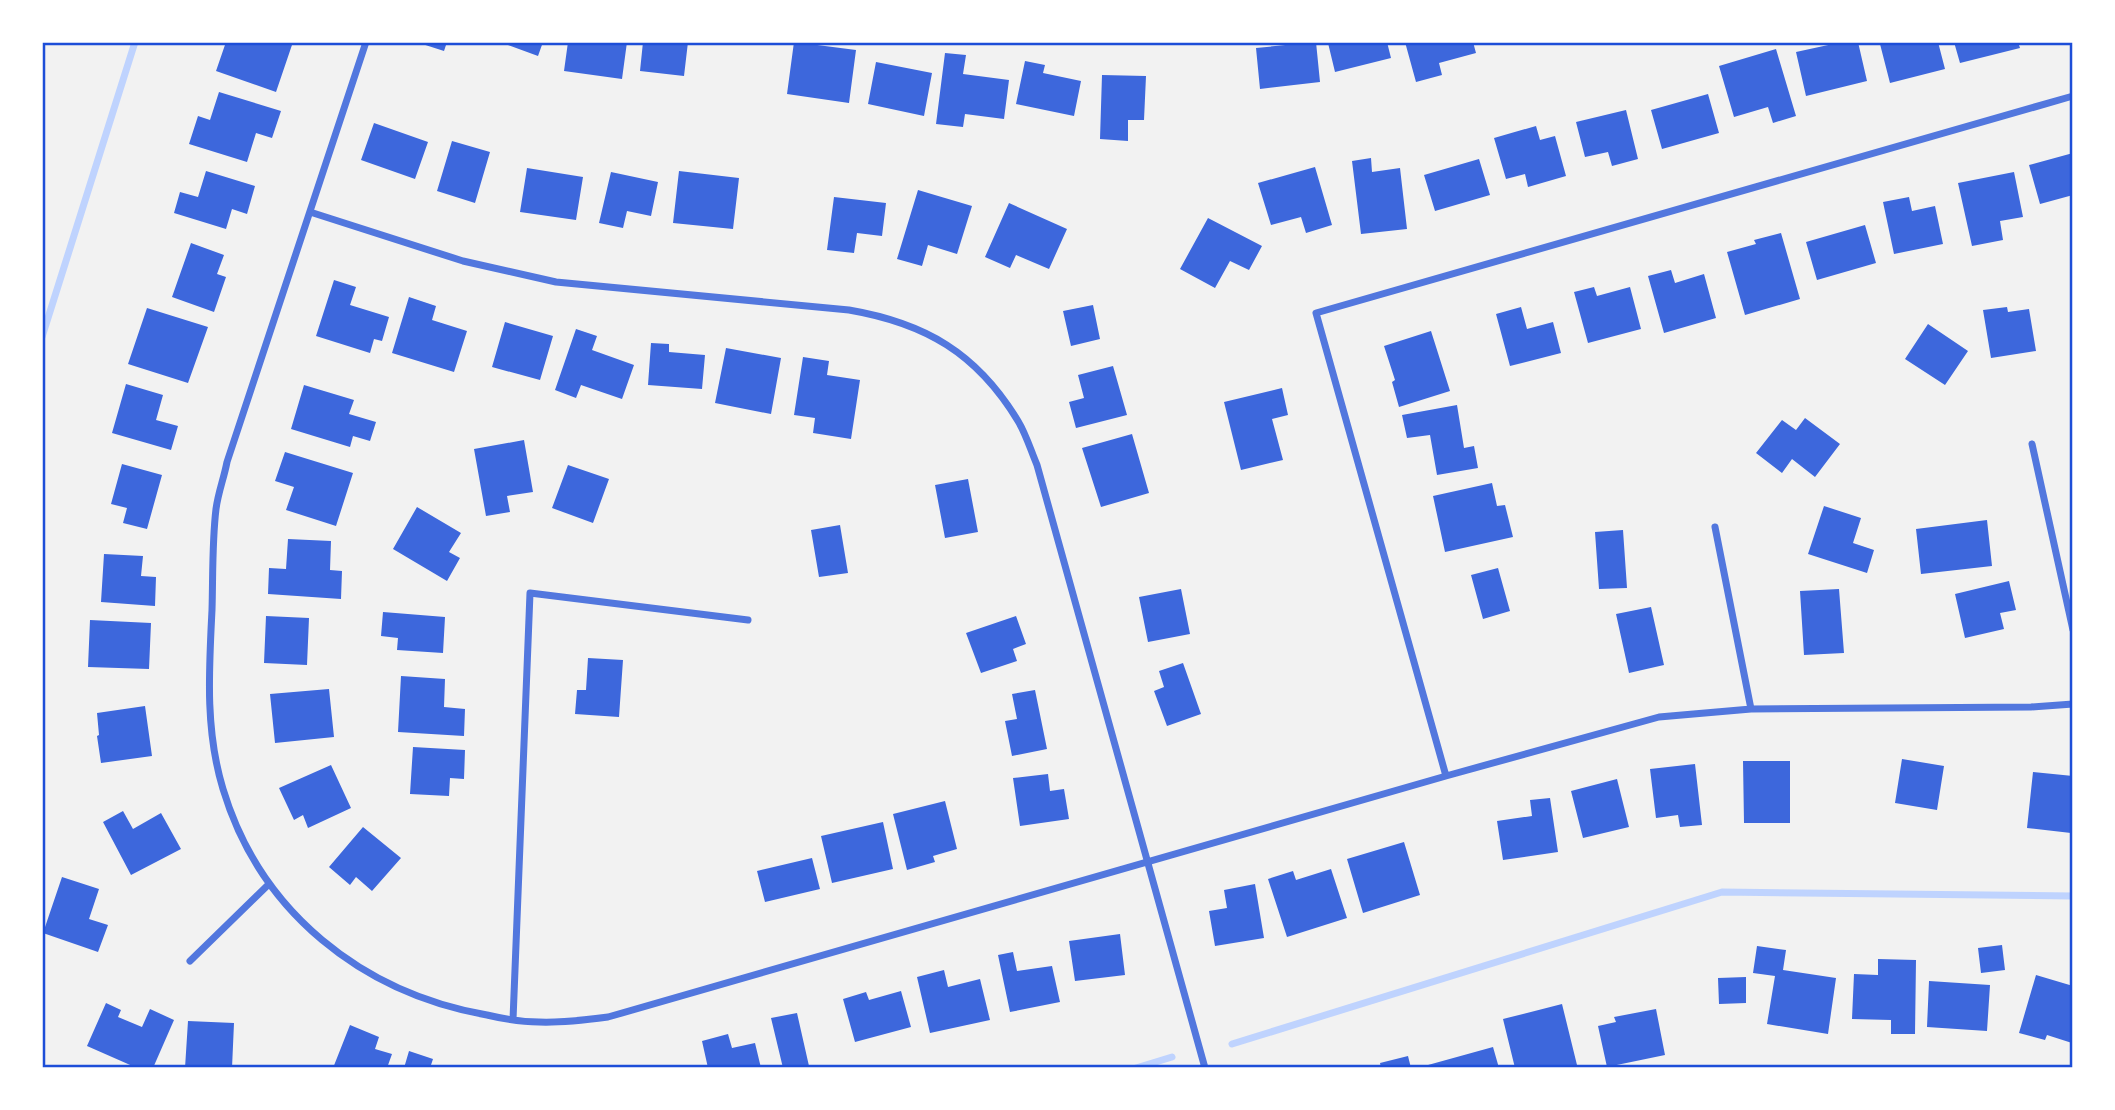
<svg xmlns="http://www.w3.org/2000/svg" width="2115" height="1110" font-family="'Crimson Pro',serif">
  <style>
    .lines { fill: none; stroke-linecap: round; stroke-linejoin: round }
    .stream { stroke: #bfd3fe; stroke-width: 7 }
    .building { fill: #3d67dc }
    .minor { stroke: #5277de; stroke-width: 7 }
    .neatline { fill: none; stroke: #1d4ed8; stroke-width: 2.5 }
  </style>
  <rect width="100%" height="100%" fill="#f2f2f2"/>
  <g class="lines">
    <path class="stream" d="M42,337L135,42
      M1232,1044L1722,892L2073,896
      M1136,1068L1172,1057"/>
  </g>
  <path class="building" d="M226,42L239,44L240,42H293L276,92L216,71Z
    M416,42H447L444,51Z
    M500,42H543L538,56Z
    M568,42H627L622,79L564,71Z
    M643,42H688L684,76L640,71Z
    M794,42L856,50L849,103L787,94Z
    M1316,42L1320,82L1260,89L1256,48Z
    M1387,42L1391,58L1335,72L1328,43Z
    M1405,42H1473L1476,53L1439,63L1442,75L1416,82Z
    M1842,42H1858L1867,81L1806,96L1796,52Z
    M1889,42H1938L1945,69L1890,83L1880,44Z
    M1954,42H2018L2020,48L1960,63Z
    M1776,49L1796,116L1773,123L1768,107L1734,117L1719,66Z
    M945,53L966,55L963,74L1009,80L1004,119L965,114L963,127L936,124Z
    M1025,61L1045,65L1043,73L1081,81L1074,116L1016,104Z
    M876,62L932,73L924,116L868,104Z
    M1102,75L1146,76L1144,120H1128V141L1100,139Z
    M219,92L281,111L272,138L256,133L247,162L189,144L198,116L210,120Z
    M1708,94L1719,133L1662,149L1651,110Z
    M1626,110L1638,159L1612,166L1608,152L1585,157L1576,122Z
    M374,123L428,142L415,179L361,160Z
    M1536,126L1540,140L1555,136L1566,176L1528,187L1525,174L1506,179L1494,138Z
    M452,141L490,152L475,203L437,191Z
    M2073,153V195L2040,204L2029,165Z
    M1371,158L1372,172L1400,168L1407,229L1361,234L1352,161Z
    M1479,159L1490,195L1435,211L1424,175Z
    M1315,167L1332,225L1306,233L1301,217L1271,225L1258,183Z
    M527,168L583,177L576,220L520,212Z
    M206,171L255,186L247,214L232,209L226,229L174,213L180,192L198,197Z
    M679,171L739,178L733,229L673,223Z
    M611,172L658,182L651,216L627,211L623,228L599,223Z
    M2014,172L2023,217L2000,221L2003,240L1972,246L1958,183Z
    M918,190L972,206L957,254L928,245L922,266L897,259Z
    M834,197L886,203L882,236L857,233L854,253L827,250Z
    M1909,197L1912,211L1935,206L1943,244L1894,254L1883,202Z
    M1009,203L1067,229L1049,269L1016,255L1010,268L985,257Z
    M1208,218L1262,246L1249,270L1230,261L1215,288L1180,269Z
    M1865,225L1876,263L1817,280L1806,242Z
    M1781,233L1800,299L1745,315L1727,252L1756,244L1754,240Z
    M191,243L224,255L217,274L226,277L214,312L172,297Z
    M1671,270L1675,283L1704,274L1716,318L1664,333L1648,276Z
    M334,280L356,287L350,305L389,317L382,341L374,339L370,353L316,336Z
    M1594,287L1597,296L1630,287L1641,329L1588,343L1574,292Z
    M409,297L436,306L432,320L467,331L454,372L392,353Z
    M1093,305L1100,339L1071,346L1063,311Z
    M1521,307L1527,329L1553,322L1561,353L1510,366L1496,314Z
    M2007,307L2008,312L2029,309L2036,351L1991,358L1983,310Z
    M147,308L208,327L188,383L128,364Z
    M505,322L553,336L540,380L492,367Z
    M1928,324L1968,351L1945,385L1905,359Z
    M576,329L597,336L592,350L634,365L622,399L581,385L576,398L555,390Z
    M1431,331L1450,391L1399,407L1392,382L1395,380L1384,346Z
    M651,343L669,344V352L705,355L702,389L648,385Z
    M726,348L781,358L771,414L715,403Z
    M803,357L829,361L827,375L860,380L851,439L813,433L815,418L794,415Z
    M1113,366L1127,415L1076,428L1069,402L1084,398L1078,375Z
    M126,384L163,395L156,420L178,426L171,450L112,433Z
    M304,385L354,400L349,414L376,422L370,441L353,436L350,447L291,429Z
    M1282,388L1288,415L1272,419L1283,460L1241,470L1224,402Z
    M1457,405L1464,448L1474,446L1478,468L1437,475L1430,435L1407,438L1402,415Z
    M1805,418L1840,444L1815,477L1792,459L1782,473L1756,453L1782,420L1796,430Z
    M1132,434L1149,493L1101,507L1082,448Z
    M524,440L533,492L507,496L510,512L486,516L474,449Z
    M285,452L353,473L336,526L286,510L294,487L275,481Z
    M122,464L162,475L147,529L123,523L127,508L111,504Z
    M568,465L609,479L593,523L552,508Z
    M968,479L978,532L945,538L935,485Z
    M1492,483L1497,506L1505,505L1513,537L1445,552L1433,496Z
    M1824,506L1861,518L1853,543L1874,550L1867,573L1808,554Z
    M417,507L461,533L449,552L460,558L447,581L393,549Z
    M1987,520L1992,566L1921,574L1916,529Z
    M840,525L848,573L819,577L811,530Z
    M1623,530L1627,588L1599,589L1595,532Z
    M288,539L331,541L330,570L342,571L341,599L268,594L269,568L286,569Z
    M104,554L143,556L141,576L156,577L155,606L101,602Z
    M1498,568L1510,611L1483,619L1471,575Z
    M2009,581L2016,610L2000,613L2004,629L1965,638L1955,594Z
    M1181,589L1190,634L1148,642L1139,597Z
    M1839,589L1844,653L1804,655L1800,591Z
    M1651,607L1664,665L1629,673L1616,614Z
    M383,612L445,617L443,653L397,650L398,638L381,636Z
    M266,616L309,618L307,665L264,663Z
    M1016,616L1026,644L1013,649L1017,661L981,673L966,633Z
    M90,620L151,623L149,669L88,667Z
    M588,658L623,660L619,717L575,714L577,690H586Z
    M1183,663L1201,714L1167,726L1154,691L1164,687L1159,671Z
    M401,676L445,679L444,707L465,709L464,736L398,732Z
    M329,689L334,737L275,743L270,694Z
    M1035,690L1047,749L1012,756L1005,721L1017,719L1012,694Z
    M145,706L152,756L101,763L97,736L99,735L97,713Z
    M413,747L465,750L464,779L450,778L449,796L410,794Z
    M1902,759L1944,766L1937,810L1895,803Z
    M1743,761H1790V823H1744Z
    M1695,764L1702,825L1680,827L1678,815L1656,818L1650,769Z
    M331,765L351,808L308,828L303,815L294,820L279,788Z
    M2033,772L2073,776L2071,833L2027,828Z
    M1048,774L1050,791L1064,789L1069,819L1020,826L1013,778Z
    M1617,779L1629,827L1583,838L1571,791Z
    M1550,798L1558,852L1503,860L1497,821L1532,816L1530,800Z
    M945,801L957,849L933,856L935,862L907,870L893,814Z
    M123,811L133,829L161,813L181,849L131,875L103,822Z
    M883,822L893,869L832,883L821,836Z
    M363,827L401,858L372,891L356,877L350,885L329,867Z
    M1404,842L1420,895L1363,913L1347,859Z
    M812,858L820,889L765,902L757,871Z
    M1331,869L1347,918L1287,937L1268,879L1293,871L1296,880Z
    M62,877L99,889L89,919L108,925L98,952L43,933Z
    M1255,884L1264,938L1215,946L1209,911L1227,908L1224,890Z
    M1120,934L1125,975L1075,981L1069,941Z
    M2002,945L2005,970L1981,973L1978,948Z
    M1757,946L1786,950L1783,970L1836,978L1828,1034L1767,1024L1775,976L1753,973Z
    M1013,952L1017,971L1052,966L1060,1002L1010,1012L998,955Z
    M1878,959L1916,960L1915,1034H1891V1020L1852,1019L1854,974L1878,975Z
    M944,970L948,987L980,979L990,1020L930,1033L917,977Z
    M2036,975L2073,986L2072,1043L2047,1035L2045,1040L2019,1033Z
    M1746,977V1003L1719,1004L1718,978Z
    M1929,981L1990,985L1987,1031L1927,1027Z
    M901,991L911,1027L855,1042L843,999L866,992L869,1000Z
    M106,1003L121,1010L118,1017L142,1027L150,1009L174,1020L153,1068H137L87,1046Z
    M1562,1004L1577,1065L1565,1068H1515L1503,1019Z
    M1656,1009L1665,1055L1607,1067L1598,1026L1616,1022L1614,1017Z
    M797,1013L809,1066L783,1068L771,1018Z
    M188,1021L234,1023L232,1068H185Z
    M350,1025L379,1037L375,1049L392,1054L387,1068H333Z
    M728,1034L732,1048L755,1043L761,1068H708L702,1041Z
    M1493,1047L1499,1068H1429L1428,1065Z
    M409,1051L433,1059L430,1068H404Z
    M1408,1056L1411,1068H1381L1380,1063Z"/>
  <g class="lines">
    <path class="minor" d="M366,42L227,462C224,478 218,493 216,509C212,542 213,577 212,610C209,670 205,730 223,789C260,912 362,993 487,1015C504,1019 521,1022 539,1022C562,1023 585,1020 608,1017L1446,776L1659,717L1751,709L2031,707L2073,704
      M310,212L463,261L556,282L849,310C925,323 977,353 1018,421C1026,434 1031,451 1037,465L1205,1068
      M2032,444L2073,630
      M1715,527L1751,709
      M1446,776L1316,313L2073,96
      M190,961L269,884
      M513,1020L530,593L748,620"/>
  </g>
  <rect width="2115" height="1110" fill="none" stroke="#ffffff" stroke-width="88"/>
  <rect x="44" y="44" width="2027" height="1022" class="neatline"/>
</svg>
